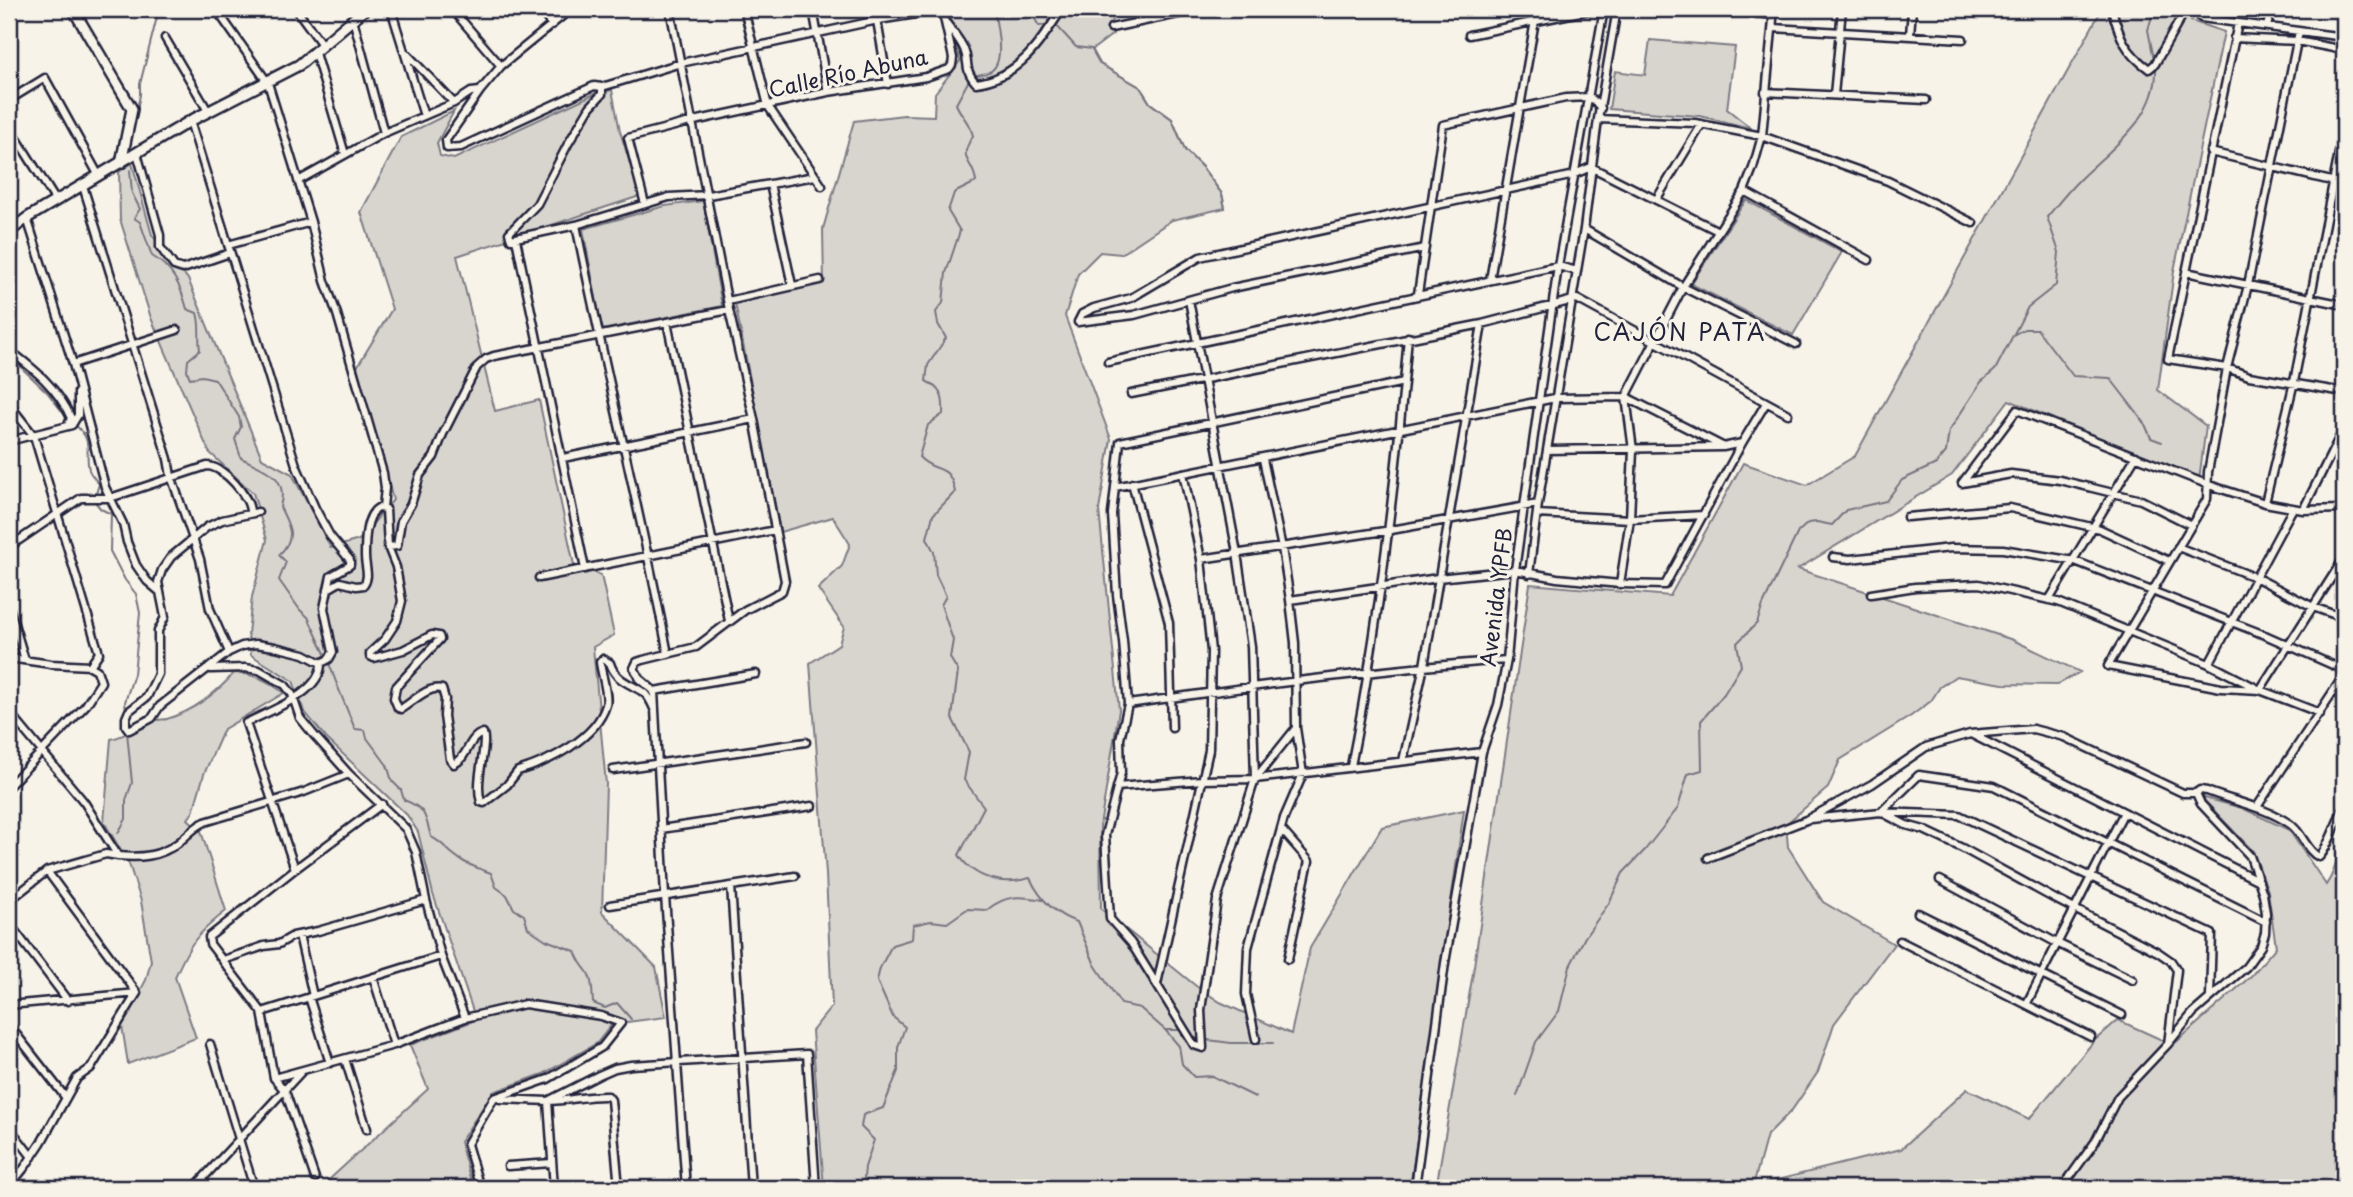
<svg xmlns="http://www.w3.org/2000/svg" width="2353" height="1197" font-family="'Playpen Sans',sans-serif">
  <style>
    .green { fill: #d8d5cf; stroke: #7d7c85; stroke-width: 2 }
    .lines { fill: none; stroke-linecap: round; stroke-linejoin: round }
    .stream { stroke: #76747f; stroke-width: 2 }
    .street-casing { stroke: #22223b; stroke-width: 11 }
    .secondary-casing { stroke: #22223b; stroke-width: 14 }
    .street { stroke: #f7f3e8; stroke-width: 6 }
    .secondary { stroke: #f7f3e8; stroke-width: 9 }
    .labels { text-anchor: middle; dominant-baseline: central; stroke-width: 6; stroke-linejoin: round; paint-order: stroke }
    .street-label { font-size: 21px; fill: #22223b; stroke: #f7f3e8 }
    .neighbourhood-label { font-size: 23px; letter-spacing: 2px; fill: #22223b; stroke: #f7f3e8 }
  </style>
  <rect width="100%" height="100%" fill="#f7f3e8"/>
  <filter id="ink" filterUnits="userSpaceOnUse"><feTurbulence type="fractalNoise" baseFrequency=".0143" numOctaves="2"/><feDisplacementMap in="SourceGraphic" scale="14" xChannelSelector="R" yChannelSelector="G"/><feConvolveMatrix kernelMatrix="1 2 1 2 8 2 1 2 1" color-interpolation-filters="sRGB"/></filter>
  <g filter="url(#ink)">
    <path class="green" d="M949,9H1121L1106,28L1113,34L1092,50L1100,64L1140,87L1150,103L1172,119L1185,150L1202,167L1222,194L1225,208L1172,220L1121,254L1100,252L1078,274L1065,316L1111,439L1099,510L1119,710L1100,826L1101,909L1196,986L1220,1002L1291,1034L1310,948L1382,827L1464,810L1410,1188H824L812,1031L832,1006L826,874L810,663L839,644L844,627L818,589L842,566L850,544L833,517L780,532L735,303L824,283L823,229L854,121L904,115L934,116L935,93L960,61Z
      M2102,9H2194L2191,21L2224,32L2174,271L2158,390L2206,426L2199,480L2009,400L1952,475L1798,569L2013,640L2080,672L2057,685L2003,684L1956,676L1940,687L1931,701L1911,716L1840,760L1828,788L1786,824L1788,847L1823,902L1894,944L1834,1024L1818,1072L1792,1110L1767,1135L1753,1186L1901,1149L1967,1089L2029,1119L2094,1041L2118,1020L2173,1045L2251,976L2276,947L2268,891L2253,851L2201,797L2242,808L2289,830L2326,885C2339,866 2336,852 2344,832V1188H1436L1473,973L1530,584L1670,596L1743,463L1807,485L1855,456Z
      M1650,40L1735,47L1727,109L1751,128L1700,116L1609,109L1615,71L1645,75Z
      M612,90L620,131L640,196L457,256L495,411L539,400L574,565L601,575L614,635L593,647L606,784L602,912L656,967L666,1017L612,1024L597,1043L543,1074L493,1092L460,1142L472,1185L463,1188H320L428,1089L410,1045L476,1020L433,894L418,832L407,815L326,738L304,711L293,681L251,655L248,634L252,597L267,540L253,493L209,452L151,318L120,219L119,172L132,163L152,235L188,279L262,458L292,474L331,548L359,540L393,500L357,367L392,309L361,212L401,137L454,111L437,143L440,156L454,159L596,93Z
      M1746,200L1842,252L1793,335L1691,284Z
      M703,201L722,306L602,330L583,229L665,206Z
      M234,673C255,674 267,680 284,693L224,729L204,774L193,812L188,819L201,831L226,911C196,935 190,943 175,977L196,1038L128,1064L122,1026L146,980L151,961L141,901L129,864L104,822L111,739C129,735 142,723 157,720C160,719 164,720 167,719C193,711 217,693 234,673Z"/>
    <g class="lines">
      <path class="stream" d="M1012,9L1032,14L1039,26L1047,25
        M2154,9L2148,30L2154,59
        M1056,25L1076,47L1092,49L1100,64L1140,87L1150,103L1172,119L1185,150L1202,167L1222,194L1225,208
        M973,77C979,73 984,75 989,72C1007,64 996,25 994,9
        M969,80L956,104C961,116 971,124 973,136C956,161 974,160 976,182L954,193L948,211L960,231L946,273L943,303L936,312L938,324L946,338L928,365L926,381C942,389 944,398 943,414L928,425L919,457C936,475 949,461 955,492L933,515L927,538L934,552L936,575L946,596L941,605L953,640L950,658L958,671L952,718L969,752L964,780L984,807L959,855C974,879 1004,886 1030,878C1040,899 1055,915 1077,922L1095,965L1121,1004L1140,1008L1165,1030H1183
        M129,147L140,95V84L159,9
        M130,170L132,193L140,209L134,218L140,222L152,256C173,268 181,287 187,309L197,313C201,326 198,337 200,350L188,360L187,371L190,378L202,376L215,379L239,417L241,427L235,439L241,458C265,470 289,475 280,507C290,528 297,536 279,555L286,562L279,580L300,610L308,617L327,658
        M2015,334L2024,329H2037L2073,376L2110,378L2144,422L2151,438L2162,442
        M9,356L47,392L67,418
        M74,424C95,441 84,450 89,470C91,475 96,480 99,484L95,497
        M95,502L101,509L111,514L110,551L125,580L136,594L140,613L134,674L125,702L126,712
        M329,663C337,686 346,707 355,729L365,730L367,738L387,765L392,781L401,790L404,800C427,809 425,816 431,837C442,842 445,848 454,855C464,864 478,868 491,873L496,887L507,895L514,909L524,915L528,928L546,940L575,951C578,959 580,963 586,970C593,979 592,993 593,1003L605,1008L617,1003L631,1019
        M118,833L126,819V800L132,783L127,732
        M1166,1031L1179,1046L1182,1064L1194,1077L1212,1076L1255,1097
        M1193,1038L1231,1043H1273
        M1517,1096L1536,1042L1559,1011L1570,966L1585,937L1609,903L1623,873L1645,850L1678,808L1688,774L1702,770L1701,721L1724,694L1741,666L1737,643L1757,623L1763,605L1798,532L1808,523L1817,522L1832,525L1846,510L1886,501L1902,480L1936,464L1946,452L1949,431L1981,382L1995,370L2028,307L2056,285L2059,252L2047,217C2057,205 2067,192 2079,180C2111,148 2158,118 2156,68
        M863,1188L865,1167L874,1140L861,1127L863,1115L883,1108L898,1071V1047L905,1027L893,1017L877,981L880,968L892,945L912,939L913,925L931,921L947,923L967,909L987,910C1006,894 1021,896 1043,900"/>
      <g class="street-casing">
        <path id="street" d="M216,9L268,83L311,222L325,281L337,314L383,473L385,488L383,507
          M296,9L323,46
          M391,9L424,116
          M452,9L501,66
          M539,9L552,25
          M571,9L501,66L480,91L446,140L447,148L461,147L594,86L602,87V94L590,107L568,144L537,204L509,233L511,239L576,225L669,197L708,195L815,176
          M670,9L729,310L754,419L785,581L782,591L745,610L696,647L643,660L637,662L634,668L640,679L654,691L756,674
          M744,9L768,106L822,186
          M813,9L828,92
          M875,9L888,84
          M1720,9L1774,15
          M2112,9C2119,36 2125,52 2149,69L2155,64L2186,9
          M2203,9L2201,18L2344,37
          M353,19L384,133
          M2238,23L2168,359L2227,368L2249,376L2344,392
          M947,24C953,32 960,40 964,49C970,64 963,68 976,83C1018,78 1041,42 1062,9
          M2267,27L2271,9
          M1111,28L1202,9
          M1773,28L1963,39
          M2299,31L2248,285L2227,368L2208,472L2207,499L2108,666L2221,688L2260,690L2344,558
          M1469,35L1595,9
          M1910,35L1912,9
          M165,38L208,111
          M2234,38L2297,41L2344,50
          M315,53L345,154
          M407,54L454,103
          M602,87L681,63L878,20L942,10
          M1765,92L1926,100
          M1834,95L1842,9
          M9,100L45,78L99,176
          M1598,119L1695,123L1762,136L1888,181L1973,223
          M190,121L296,465L315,508L330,536L350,560V565L331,576L324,608L333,652L329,659L321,663L304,654L275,647L256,644L242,646L229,652L160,706L152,718L129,730L126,726V718L129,711L147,697L158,674V631L165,617L158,582L162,570L171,557L207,527L222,520L258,512
          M9,126L56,201
          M2210,152L2344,184
          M137,153L160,235V247L174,266L183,269L230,253
          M298,181L384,133L454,103L471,92L480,91
          M770,184L792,285
          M83,186L168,459L171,476L200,559L210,609L229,652
          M1744,191L1869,260
          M1656,200L1702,124
          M645,204L628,138L694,121L828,92L926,77L949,69L952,65L953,58L942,9
          M27,218L73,364L105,487L123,524L127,542L136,565L147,581L160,592
          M576,225C605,369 640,511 668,654
          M1584,229L1683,287L1796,344
          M516,239L585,569
          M228,245L311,222
          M2186,272L2344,305
          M1490,280L1537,9
          M1418,294L1443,125L1566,98L1590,97L1601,108
          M1189,300L1237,553L1251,646L1255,779
          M728,301L820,280
          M667,322L729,621
          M1078,322L1082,314L1094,308L1131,298L1200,257L1570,176L1591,167L1718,231
          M1078,322L1134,315L1232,288L1425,248
          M9,350C34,369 58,388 71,418L68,425
          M1108,362L1558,266L1577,271
          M73,364L177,330
          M1131,394L1482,324L1577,299L1788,414
          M1626,397L1722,446
          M9,404L34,436L99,653L90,666
          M9,441L72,425L78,415V392
          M1547,450L1723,447L1742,443
          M563,458L754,419
          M1132,483L1169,623L1172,728
          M1962,483L2017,410L2209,485L2265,503L2303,510L2344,428
          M1962,483L2011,474L2060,480L2141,500L2191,525
          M1115,487L1555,398L1626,397L1683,287L1744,191L1753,168L1762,136L1774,9
          M2265,503L2294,382L2344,127
          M2303,510L2344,509
          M1537,514L1630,519L1704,515
          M1907,517L2010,508L2100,529L2169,561
          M9,547L81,498H110L207,466C223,466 251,497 250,513
          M388,547L397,546L401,521L411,504L420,475L434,457L443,434L477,367L486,359L494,356L729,310
          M2178,547L2257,578L2313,607L2344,618
          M1833,557L1850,559L1951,548L2003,549L2075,561L2265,635L2344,670
          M1201,559L1391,530L1538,504
          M1529,574L1538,504L1584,229L1598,119L1617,9
          M539,578L775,530
          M1620,584L1630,519L1633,450L1626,397
          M328,589L340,582L356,586L364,585C370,576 365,567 365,556C365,542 365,516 378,508L386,509L388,547L396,567L402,601L397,621L385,639L370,653V656L374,658L403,650L432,635L439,636L440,639L396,687L394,698L398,708L401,709C414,701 427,686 442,689L445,699L444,716L450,759L454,764C468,758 468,737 483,733C488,746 474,780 481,802L484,803L507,785L518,771C548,762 596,739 606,705C609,696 601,673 600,662L603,659L610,663C615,680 629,683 643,692C649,696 652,704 655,711
          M1871,594L1915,587L1979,584L2058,602L2209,664L2260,690L2320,713
          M1290,600L1438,578L1515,570L1557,578L1620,584L1665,585L1742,443L1766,403
          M2049,600L2136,456
          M9,607L25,660
          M9,658L51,664L90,666L97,670L101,682L86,705L9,786
          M2209,664L2293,508
          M211,669L245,668L259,670L285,685L292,694L300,718L314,735L349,774L406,829L416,852L426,900L441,956L465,1018
          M654,691L665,896L686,1188
          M1128,704C1254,686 1379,669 1507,660
          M9,712L84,802L118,856C140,858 159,857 178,843C188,835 194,827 205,822L304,792L349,774
          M1296,728L1255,779L1217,900L1201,1010L1203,1048L1194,1045L1131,943L1110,919L1105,835L1121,773L1120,739L1128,704L1123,641L1117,595L1112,514L1120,442L1404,382
          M1971,734L2259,881
          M1403,761L1424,666L1482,324
          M1351,766C1379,625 1396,481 1408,337
          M613,770L806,742
          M1117,787L1202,780L1255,779L1482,752
          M2257,807L2344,675
          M1810,819L1881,812L1906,825L1924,830L1962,848L2055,899L2158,952L2171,961L2177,970L2168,1044
          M661,829L812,806
          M1281,829L1309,861L1288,959
          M1708,858L1806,820L1872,784L1926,747L1970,734L2033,729L2064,737L2183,793H2196
          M295,869L246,723C269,711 322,693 321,663
          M47,871L137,993
          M1940,880L2057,943L2133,980
          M731,886L751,1188
          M9,901L47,871L106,854L118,856
          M610,905L795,876
          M1918,913L2122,1015
          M9,923L68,1001
          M299,935L313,996
          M1900,941L2091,1037
          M223,960L264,946L279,944L293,936L318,931L426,900
          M373,977L394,1045
          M1157,984L1209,750L1211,651L1201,559L1183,473
          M309,997L330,1063
          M2210,997L2212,934L1959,815L1881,812L1919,775L1994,786L2266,922
          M2027,1003L2124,812
          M9,1005L137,993
          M262,1012L441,956
          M9,1025L66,1098
          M1256,1039L1246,994L1248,948L1284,818L1303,774L1296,728L1295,643L1290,600L1282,548L1263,459
          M210,1044L254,1188
          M345,1059L367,1129
          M274,1078L394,1045L465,1018L525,1004L601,1016L621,1023L602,1047L548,1079L494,1098L467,1144L480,1188
          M500,1099L548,1101L599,1075L615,1068L631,1065L807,1054L816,1188
          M9,1127L32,1157
          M508,1166L552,1163
          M315,1178L285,1091L274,1078L262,1012L210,944L209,937L295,869L382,804
          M9,1187L25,1167L41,1143L77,1078L91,1068L137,993
          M167,1188H192
          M194,1188L301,1072
          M554,1188L548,1101C569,1101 588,1095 608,1096L611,1100L619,1188
          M1415,1188L1445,963L1482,752L1498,705L1507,660L1515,570L1558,266L1604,9
          M2062,1188L2095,1142L2118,1097L2167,1045L2193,1013L2246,967L2261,946L2265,933L2266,913L2263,894L2250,856L2201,804L2196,793L2200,790L2207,791C2235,802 2265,807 2290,824C2303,833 2306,851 2319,857C2327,851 2338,818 2344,807"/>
      </g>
      <g class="secondary-casing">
        <path id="secondary" d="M73,9L132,109L121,163
          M9,11L13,9
          M9,232L27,218L190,121L299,65L365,9"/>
      </g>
      <use href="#street" class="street"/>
      <use href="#secondary" class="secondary"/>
    </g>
  </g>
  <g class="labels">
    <g class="street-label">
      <text transform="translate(848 72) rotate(-12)">Calle Río Abuna</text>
      <text transform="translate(1495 597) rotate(-83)">Avenida YPFB</text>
    </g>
    <g class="neighbourhood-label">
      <text x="1680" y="331">CAJÓN PATA</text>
    </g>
  </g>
  <rect width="2353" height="1197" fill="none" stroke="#f7f3e8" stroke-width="35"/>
  <rect x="18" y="18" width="2318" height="1162" fill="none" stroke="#22223b" stroke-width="2.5" filter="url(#ink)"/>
</svg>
